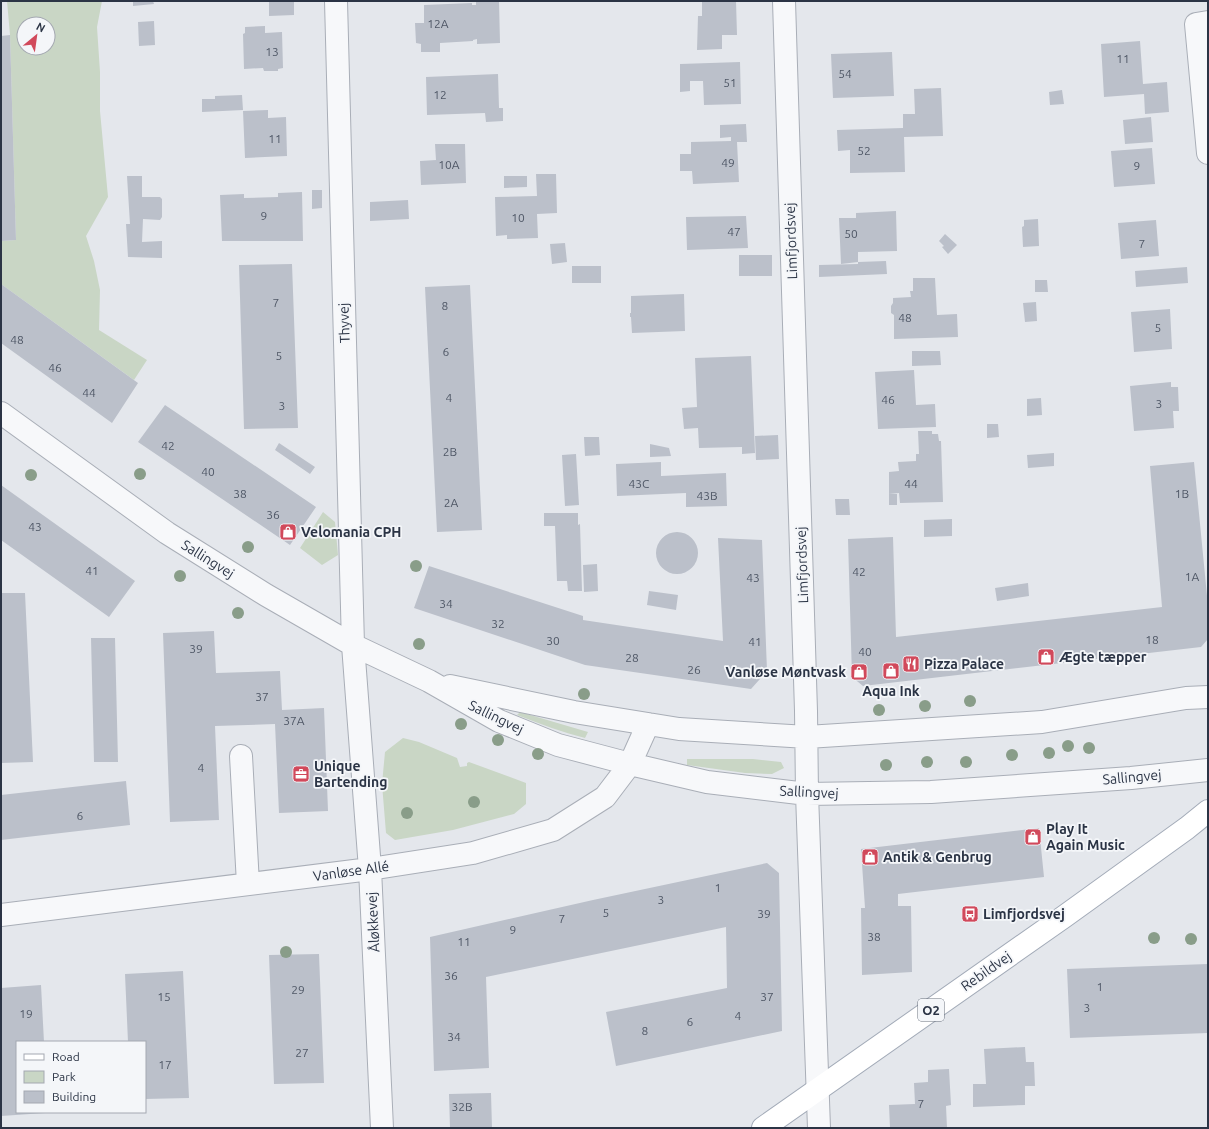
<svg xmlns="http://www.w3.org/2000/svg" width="1209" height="1129" font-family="Ubuntu,sans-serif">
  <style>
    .green { fill: #c9d6c5; fill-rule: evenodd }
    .building { fill: #bbc0ca }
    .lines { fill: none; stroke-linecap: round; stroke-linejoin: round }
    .minor-casing { stroke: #a9aeb7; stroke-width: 24 }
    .major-casing { stroke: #a3abb8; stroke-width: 24 }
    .minor { stroke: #f7f8fa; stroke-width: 22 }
    .major { stroke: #fff; stroke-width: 22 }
    .tree { fill: #899d89 }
    .labels { text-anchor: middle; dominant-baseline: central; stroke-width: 3.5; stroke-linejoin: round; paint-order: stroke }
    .number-label { font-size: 12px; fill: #4f5766 }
    .shield { fill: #f4f6f9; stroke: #676e7b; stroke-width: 1 }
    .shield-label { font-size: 13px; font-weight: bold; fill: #2b3445 }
    .street-label { font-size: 14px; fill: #2b3445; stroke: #f4f6f9 }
    .poi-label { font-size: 14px; font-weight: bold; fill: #2b3445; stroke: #f4f6f9; text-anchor: start }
  </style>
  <rect width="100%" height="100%" fill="#e4e7ec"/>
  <path class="green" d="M7,1H102L97,27L100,72V111L108,197L86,236L94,261L100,290L99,330L147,360L134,380L1,284V241L16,240L10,35ZM24,24H48V48H24Z
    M323,512L335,522L338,555L322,565L300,548Z
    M520,712L588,732L585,738C562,732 540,724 517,715Z
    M403,738L419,742L457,758L460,767L467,766V763L469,762L526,783V804L514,814L453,830L395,840L386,833L382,784L385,752Z
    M687,759H753L781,762L784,768L772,774L745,773L687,765Z"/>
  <path class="building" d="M133,1H153L154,4L133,6Z
    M269,1H294V15L269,16Z
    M476,1H499L500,43L477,44V39L473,40V41L440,43V52H421V44L416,43L415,23H424V5L472,3V5H476Z
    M702,1H736L737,35H722V49L697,50L698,16H702Z
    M154,21L155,45L139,46L138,22Z
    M265,26V33L282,32L283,68L278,69V71H264L263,68L244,69L243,34L245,33V27Z
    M10,35L16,240L1,241V36Z
    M1140,41L1143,84L1167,82L1169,112L1145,114L1144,94L1104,97L1101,44Z
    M892,52L894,96L833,98L831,54Z
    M740,62L741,104L704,105L703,81H690V91L680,92V64Z
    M498,74L499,108H503V121L486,122L485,113L427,115L426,77Z
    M941,88L943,136L904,137L905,172L850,173V150L838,151L837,130L903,128V114H915L914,89Z
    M1062,90L1064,104L1050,105L1049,92Z
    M242,95L243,110L202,112V99H215V96Z
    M268,110V118L286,117L287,156L245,158L243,111Z
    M1151,117L1153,142L1125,144L1123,120Z
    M746,124L747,142H737L739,182L693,184L692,171H680V154H691V142L731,141V137L720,138V125Z
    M435,144H465L466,183L421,185L420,161L436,160Z
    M1152,148L1155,184L1114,187L1111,151Z
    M536,174H556L557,213L537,214L538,238L507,239V235L496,236L495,197L537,196Z
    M127,176H142V197H160L162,199V217L160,220L143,219L142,242L162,241V258L128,257L126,224H130Z
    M504,176H527V187L504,188Z
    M312,190H322V208L312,209Z
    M302,192L303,241H222L220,195L244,194V198L278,197V193Z
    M408,200L409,219L370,221V202Z
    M896,211L897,251L858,252V262L841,264L839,218H856V213Z
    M746,216L748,248L687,250L686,217Z
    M1038,219L1039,246L1023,247L1022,227L1024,226V220Z
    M1156,220L1159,256L1121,259L1118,223Z
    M945,234L957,245L948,254L942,247L944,246L939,241Z
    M565,243L567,262L552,264L550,244Z
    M739,255H772V276H739Z
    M886,261L887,274L819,277V265L858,264V262Z
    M292,264L298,428L244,429L239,265Z
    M572,266H601V283H572Z
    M1187,267L1188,283L1136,287L1135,271Z
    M913,278H935L937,315L957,314L958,337L894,339V315L891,313V306L893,303V298L911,297L910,291H913Z
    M1035,280H1047L1048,292H1035Z
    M1,284L138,383L112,423L1,343Z
    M470,285L482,530L437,532L425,287Z
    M684,294L685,331L632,333L631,317H630V313H631V296Z
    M1036,302L1037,321L1025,322L1023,303Z
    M1170,309L1172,349L1134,352L1131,312Z
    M912,351H940L941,365L912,366Z
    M751,356L755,453L742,454V447L699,448L698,428L684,429L682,408L697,407L695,358Z
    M914,370L916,405L935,404L936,427L878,429L875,372Z
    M1171,382V387H1178L1179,411H1173L1174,428L1134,431L1130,386Z
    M1041,398L1042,415L1027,416V399Z
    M165,405L316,507L290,545L138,442Z
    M987,424H998L999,437L987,438Z
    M918,431H932V434H938L939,441H941L943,502L900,503L899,493L889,494V472L899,471L898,462L916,461V454H919Z
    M778,435L779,459L756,460L755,436Z
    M584,437H599L600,455L585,456Z
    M279,443L315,467L310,474L275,450Z
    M650,444L669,448L671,456L650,457Z
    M1054,453V466L1028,468L1027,455Z
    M576,454L579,505L565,506L562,455Z
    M661,462V476L726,473L727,506L686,507V493L617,496L616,464Z
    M1194,462L1208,606V639L1201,647L863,686L852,677L848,539L893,537L896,637L1162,607L1150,466Z
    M1,485L135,581L109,617L1,540Z
    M889,494H897V505H889Z
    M835,499H849L850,515H836Z
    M544,513H578V525L580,524L582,591H568L567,581H557L555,526H544Z
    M952,519V536L924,537V520Z
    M656 553a21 21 0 1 1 42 0a21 21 0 1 1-42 0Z
    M718,538L762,540L767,671L751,689L585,665L414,608L429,566L583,616V620L723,641Z
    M597,564L598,591L584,592L583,565Z
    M1028,583L1029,596L997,601L995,588Z
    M649,591L678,595L676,610L647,605Z
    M1,593H25L33,762L1,763Z
    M214,631L216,673L280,671L282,710L324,708L328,811L279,813L275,724L215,726L219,820L170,822L163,633Z
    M91,638H115L118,762H94Z
    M126,781L130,825L1,840V795Z
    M1039,828L1044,877L898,894V906H911L912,972L862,975L861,908H865L861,849Z
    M767,863L779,873L782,1031L616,1066L606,1012L727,988L726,927L486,977L489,1068L434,1071L430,937L593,900Z
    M319,954L324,1083L274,1084L269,955Z
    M1208,964V1033L1070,1038L1067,969Z
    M183,971L189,1098L145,1099V1042H128L125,974Z
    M41,985L44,1042H17V1112H45V1113L1,1116V988Z
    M1025,1047L1026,1062H1034L1035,1086H1025V1105L973,1107V1084H986L984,1049Z
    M949,1069L951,1105L946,1106L947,1128H890L889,1105L915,1104L914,1083L928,1082V1070Z
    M491,1093L492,1128H450L449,1094Z"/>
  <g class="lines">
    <g class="minor-casing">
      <path id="minor" d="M336,1L353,645L370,869L382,1128
        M784,1L806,711L807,794L819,1128
        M1208,22L1196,24L1208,153
        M1,413L167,533L266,595L353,645L429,681L499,721L558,745L630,764L707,782L807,794L931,792L1131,778L1208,770
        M450,686L574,712L679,729L807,737L1042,722L1186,698L1208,697
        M241,756L248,884
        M1,915L370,869L473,853L553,830L605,797L630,764L648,724"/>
    </g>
    <g class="major-casing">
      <path id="major" d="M763,1128L1065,916L1187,828L1208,811"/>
    </g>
    <use href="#minor" class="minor"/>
    <use href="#major" class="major"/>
  </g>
  <g class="tree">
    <circle cx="140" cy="474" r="6"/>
    <circle cx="31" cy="475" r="6"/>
    <circle cx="248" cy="547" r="6"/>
    <circle cx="416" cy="566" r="6"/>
    <circle cx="180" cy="576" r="6"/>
    <circle cx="238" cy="613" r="6"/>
    <circle cx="419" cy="644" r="6"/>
    <circle cx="584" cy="694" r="6"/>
    <circle cx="970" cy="701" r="6"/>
    <circle cx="925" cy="706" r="6"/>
    <circle cx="879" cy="710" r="6"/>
    <circle cx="461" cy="724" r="6"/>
    <circle cx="498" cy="740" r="6"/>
    <circle cx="1068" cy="746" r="6"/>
    <circle cx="1089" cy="748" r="6"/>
    <circle cx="1049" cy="753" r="6"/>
    <circle cx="538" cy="754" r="6"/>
    <circle cx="1012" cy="755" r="6"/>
    <circle cx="927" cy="762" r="6"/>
    <circle cx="966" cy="762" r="6"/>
    <circle cx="886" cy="765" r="6"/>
    <circle cx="474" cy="802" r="6"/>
    <circle cx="407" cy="813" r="6"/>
    <circle cx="1154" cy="938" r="6"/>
    <circle cx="1191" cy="939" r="6"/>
    <circle cx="286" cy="952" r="6"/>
  </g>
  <defs>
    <g id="shop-square" transform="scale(0.9)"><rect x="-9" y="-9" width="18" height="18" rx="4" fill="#d1495b" stroke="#f4f6f9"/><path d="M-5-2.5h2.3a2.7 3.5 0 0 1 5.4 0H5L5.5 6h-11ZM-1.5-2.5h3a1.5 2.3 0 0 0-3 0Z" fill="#fff"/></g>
    <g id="restaurant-square" transform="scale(0.9)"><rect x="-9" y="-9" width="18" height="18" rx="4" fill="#d1495b" stroke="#f4f6f9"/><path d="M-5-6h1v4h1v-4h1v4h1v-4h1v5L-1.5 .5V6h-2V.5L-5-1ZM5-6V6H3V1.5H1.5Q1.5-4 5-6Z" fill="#fff"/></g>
    <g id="office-square" transform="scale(0.9)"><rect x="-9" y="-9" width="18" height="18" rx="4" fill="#d1495b" stroke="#f4f6f9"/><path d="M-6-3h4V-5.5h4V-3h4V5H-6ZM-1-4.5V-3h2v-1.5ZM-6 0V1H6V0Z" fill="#fff"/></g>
    <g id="bus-square" transform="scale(0.9)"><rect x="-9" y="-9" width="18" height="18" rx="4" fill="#d1495b" stroke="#f4f6f9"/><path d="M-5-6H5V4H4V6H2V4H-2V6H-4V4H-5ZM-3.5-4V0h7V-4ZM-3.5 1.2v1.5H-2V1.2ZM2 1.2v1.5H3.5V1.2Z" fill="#fff"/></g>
  </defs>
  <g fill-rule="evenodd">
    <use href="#shop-square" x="288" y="532"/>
    <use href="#shop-square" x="1046" y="657"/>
    <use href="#restaurant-square" x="911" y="664"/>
    <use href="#shop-square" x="891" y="671"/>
    <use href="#shop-square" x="859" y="672"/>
    <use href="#office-square" x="301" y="774"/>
    <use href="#shop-square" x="1033" y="837"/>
    <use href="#shop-square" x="870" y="857"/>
    <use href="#bus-square" x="970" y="914"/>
  </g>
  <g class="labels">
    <g class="number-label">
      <text x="438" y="23">12A</text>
      <text x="272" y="51">13</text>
      <text x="1123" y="58">11</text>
      <text x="845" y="73">54</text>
      <text x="730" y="82">51</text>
      <text x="440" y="94">12</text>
      <text x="275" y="138">11</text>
      <text x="864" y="150">52</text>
      <text x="728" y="162">49</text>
      <text x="449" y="164">10A</text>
      <text x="1137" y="165">9</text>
      <text x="264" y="215">9</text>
      <text x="518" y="217">10</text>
      <text x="734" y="231">47</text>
      <text x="851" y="233">50</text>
      <text x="1142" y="243">7</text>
      <text x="276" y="302">7</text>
      <text x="445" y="305">8</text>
      <text x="905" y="317">48</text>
      <text x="1158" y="327">5</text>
      <text x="17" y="339">48</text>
      <text x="446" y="351">6</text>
      <text x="279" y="355">5</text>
      <text x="55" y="367">46</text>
      <text x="89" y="392">44</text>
      <text x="449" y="397">4</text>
      <text x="888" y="399">46</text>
      <text x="1159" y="403">3</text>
      <text x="282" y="405">3</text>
      <text x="168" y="445">42</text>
      <text x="450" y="451">2B</text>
      <text x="208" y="471">40</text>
      <text x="639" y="483">43C</text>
      <text x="911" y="483">44</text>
      <text x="240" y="493">38</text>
      <text x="1182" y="493">1B</text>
      <text x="707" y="495">43B</text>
      <text x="451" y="502">2A</text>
      <text x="273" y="514">36</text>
      <text x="35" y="526">43</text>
      <text x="92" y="570">41</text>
      <text x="859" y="571">42</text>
      <text x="1192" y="576">1A</text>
      <text x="753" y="577">43</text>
      <text x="446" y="603">34</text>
      <text x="498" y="623">32</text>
      <text x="1152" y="639">18</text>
      <text x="553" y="640">30</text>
      <text x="755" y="641">41</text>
      <text x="196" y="648">39</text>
      <text x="865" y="651">40</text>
      <text x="632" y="657">28</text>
      <text x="694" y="669">26</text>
      <text x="262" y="696">37</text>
      <text x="294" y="720">37A</text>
      <text x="201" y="767">4</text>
      <text x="80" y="815">6</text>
      <text x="718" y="887">1</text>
      <text x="661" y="899">3</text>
      <text x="606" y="912">5</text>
      <text x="764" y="913">39</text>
      <text x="562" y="918">7</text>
      <text x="513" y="929">9</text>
      <text x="874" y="936">38</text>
      <text x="464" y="941">11</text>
      <text x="451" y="975">36</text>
      <text x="1100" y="986">1</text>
      <text x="298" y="989">29</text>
      <text x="164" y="996">15</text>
      <text x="767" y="996">37</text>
      <text x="1087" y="1007">3</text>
      <text x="26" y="1013">19</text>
      <text x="738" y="1015">4</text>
      <text x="690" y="1021">6</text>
      <text x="645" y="1030">8</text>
      <text x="454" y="1036">34</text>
      <text x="302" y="1052">27</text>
      <text x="165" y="1064">17</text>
      <text x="921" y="1103">7</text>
      <text x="462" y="1106">32B</text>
    </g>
    <rect class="shield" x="918" y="999" width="26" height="22" rx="3"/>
    <g class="shield-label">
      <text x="931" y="1010">O2</text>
    </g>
    <g class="street-label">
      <text transform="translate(791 241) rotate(-92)">Limfjordsvej</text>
      <text transform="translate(344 323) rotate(-92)">Thyvej</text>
      <text transform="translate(208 559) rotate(32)">Sallingvej</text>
      <text transform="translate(802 565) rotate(-92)">Limfjordsvej</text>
      <text transform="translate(496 717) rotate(26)">Sallingvej</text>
      <text transform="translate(1132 777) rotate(-5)">Sallingvej</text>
      <text transform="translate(809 792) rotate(3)">Sallingvej</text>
      <text transform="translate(351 871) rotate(-8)">Vanløse Allé</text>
      <text transform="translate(373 922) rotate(-93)">Åløkkevej</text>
      <text transform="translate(986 971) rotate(-35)">Rebildvej</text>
    </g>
    <g class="poi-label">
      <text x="301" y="532">Velomania CPH</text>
      <text x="1059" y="657">Ægte tæpper</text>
      <text x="924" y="664">Pizza Palace</text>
      <text x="846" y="672" text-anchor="end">Vanløse Møntvask</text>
      <text x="891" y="691" text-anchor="middle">Aqua Ink</text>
      <text x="314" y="766">Unique<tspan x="314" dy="16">Bartending</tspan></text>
      <text x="1046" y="829">Play It<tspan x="1046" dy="16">Again Music</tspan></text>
      <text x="883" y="857">Antik &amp; Genbrug</text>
      <text x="983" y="914">Limfjordsvej</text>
    </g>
  </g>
  <rect width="1209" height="1129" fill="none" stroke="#2b3445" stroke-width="4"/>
  <rect x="16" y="1041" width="130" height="72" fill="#f4f6f9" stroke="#a4a8b1"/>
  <rect x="24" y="1054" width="20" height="6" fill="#ffffff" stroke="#a4a8b1"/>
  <text x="52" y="1061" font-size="12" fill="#2b3445">Road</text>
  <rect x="24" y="1071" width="20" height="12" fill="#c9d6c5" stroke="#a4a8b1"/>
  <text x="52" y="1081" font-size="12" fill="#2b3445">Park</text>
  <rect x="24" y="1091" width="20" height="12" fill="#bbc0ca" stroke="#a4a8b1"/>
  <text x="52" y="1101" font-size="12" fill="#2b3445">Building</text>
  <g transform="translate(36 36) rotate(29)"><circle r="19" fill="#f4f6f9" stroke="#a4a8b1"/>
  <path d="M0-3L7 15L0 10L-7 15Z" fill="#d1495b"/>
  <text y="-6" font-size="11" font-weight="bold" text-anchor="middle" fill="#2b3445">N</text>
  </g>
</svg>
